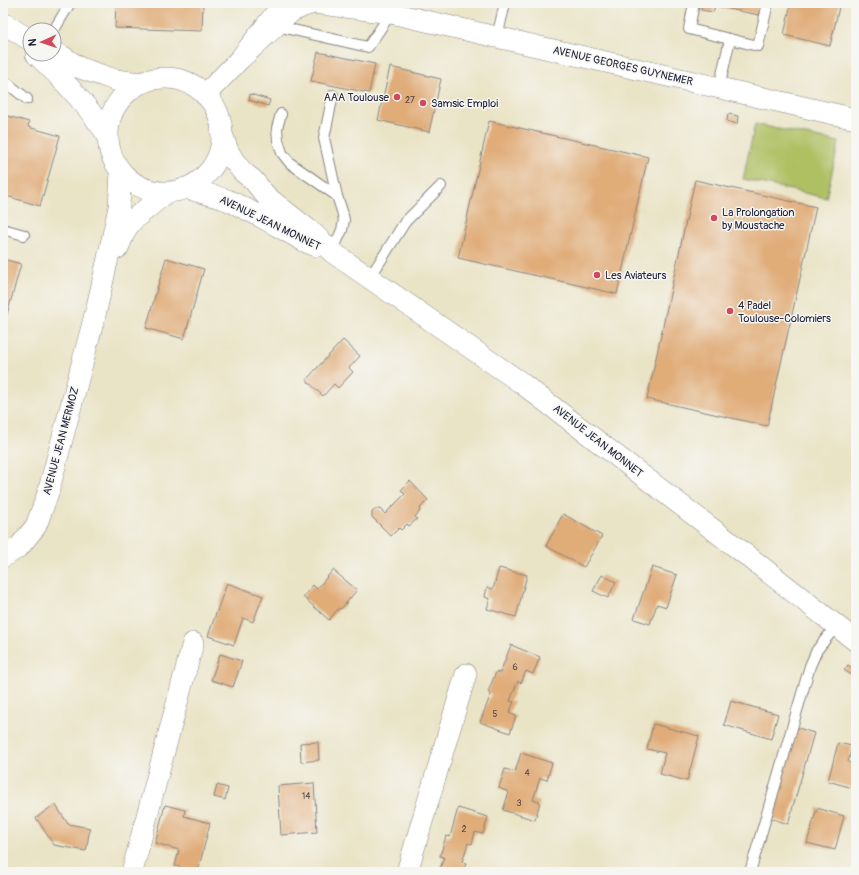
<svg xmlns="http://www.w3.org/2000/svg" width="859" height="875" font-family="Pangolin,sans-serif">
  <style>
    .green { fill: #afc064; stroke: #687150 }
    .building { fill: #e0ac78 }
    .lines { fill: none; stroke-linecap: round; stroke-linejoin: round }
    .service-casing { stroke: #868381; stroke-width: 12 }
    .minor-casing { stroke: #868381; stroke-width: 22 }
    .service { stroke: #fff; stroke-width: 10 }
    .minor { stroke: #fff; stroke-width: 21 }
    .poi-dot { fill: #d1495b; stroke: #f6f6f2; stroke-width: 1.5 }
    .labels { text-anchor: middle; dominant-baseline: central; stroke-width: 3; stroke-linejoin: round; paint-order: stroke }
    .number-label { font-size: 9px; fill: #52444a }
    .street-label { font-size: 11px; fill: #22223b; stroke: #f6f6f2 }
    .poi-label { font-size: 11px; fill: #22223b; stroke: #f6f6f2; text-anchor: start }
  </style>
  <rect width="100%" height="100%" fill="#f6f6f2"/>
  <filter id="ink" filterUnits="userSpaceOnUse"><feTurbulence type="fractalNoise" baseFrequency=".025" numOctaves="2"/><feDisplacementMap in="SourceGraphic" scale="8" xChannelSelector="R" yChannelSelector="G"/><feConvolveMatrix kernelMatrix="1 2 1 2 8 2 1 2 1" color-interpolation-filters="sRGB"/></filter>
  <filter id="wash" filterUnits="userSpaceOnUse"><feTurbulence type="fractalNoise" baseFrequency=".012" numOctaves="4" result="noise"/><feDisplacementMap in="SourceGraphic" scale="16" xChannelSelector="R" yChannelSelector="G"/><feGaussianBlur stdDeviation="0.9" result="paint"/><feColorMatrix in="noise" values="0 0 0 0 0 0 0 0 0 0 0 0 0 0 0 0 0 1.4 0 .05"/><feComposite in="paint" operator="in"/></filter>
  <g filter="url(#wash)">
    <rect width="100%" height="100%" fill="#eae4c7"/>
    <path class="green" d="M755,124L839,142L826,198L743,179Z"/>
    <g id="blocks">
      <path class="building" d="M116,3H203L202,31L115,28Z
        M703,3H762L759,15L715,6L713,12L701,10Z
        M791,3H840L830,46L784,35Z
        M318,52L375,64L369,93L311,81Z
        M390,67L441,79L429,132L378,120Z
        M250,94L270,100L268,106L249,100Z
        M728,114L738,116L737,124L727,121Z
        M4,115L29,122L28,127L60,136L40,206L3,195V118Z
        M489,121L648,157L617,294L458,258Z
        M695,180L816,207L767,426L647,399Z
        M166,258L204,269L184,339L146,328Z
        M3,259L21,264L3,329Z
        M343,340L360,356L349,368L353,372L338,388L334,384L323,396L306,380Z
        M410,481L428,500L420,508L421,510L415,517L417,519L409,526L407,524L401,530L399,528L391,536L372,517V512L376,509H380L385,514L405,494L401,490Z
        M563,514L602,536L584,567L546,546Z
        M652,567L677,575L666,607L657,604L650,624L634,619Z
        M499,568L527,575L516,617L487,609L490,599L485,597L487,587L493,589Z
        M333,570L357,590L341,609L339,608L329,620L303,597L313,585L317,589Z
        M602,575L616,582L608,598L593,591Z
        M227,583L263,596L253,622L243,618L234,645L208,636Z
        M511,645L540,657L533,674L526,671L521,683L518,681L510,701L514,702L509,713L516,716L510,733L480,722L491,694L488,692L496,672L500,673Z
        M220,654L242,661L233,687L211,680Z
        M848,665L856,671V672L853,676L844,670Z
        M731,701L778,714L771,739L724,725Z
        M653,724L699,736L687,781L660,774L665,753L647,749Z
        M795,727L814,733L788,824L770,818Z
        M318,742L319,760L301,762L300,743Z
        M838,743L852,746L848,762L856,764V789L828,781Z
        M521,753L552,763L547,780L540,778L533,800L540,802L535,820L503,810L509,792L499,788L505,769L515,772Z
        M314,783L317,832L281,835L278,786Z
        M217,785L228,788L225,800L214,797Z
        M55,804L68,824L90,828L86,851L54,845L36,818Z
        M165,805L185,810L184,816L210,823L198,871L175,866L179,850L155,843Z
        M458,808L488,817L483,834L475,832L472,844L468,843L462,862L466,863L463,872H439L444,857L440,856L446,836L450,837Z
        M817,808L844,816L835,850L807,843Z"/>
    </g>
  </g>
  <g filter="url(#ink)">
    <use href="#blocks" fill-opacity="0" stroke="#868381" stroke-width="1"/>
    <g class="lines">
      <g class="service-casing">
        <path id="service" d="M694,3L689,29L758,46L768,3
          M276,26L368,47L391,13V11
          M54,30L70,3
          M497,37L505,3
          M3,80L27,99
          M719,88L730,39
          M281,114L277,128L278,140L282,153L290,163L337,196
          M3,229L24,235
          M332,252L342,230L344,220L342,211L337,196L324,138L333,95
          M369,279L405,222L441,186
          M750,872L810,666L817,650L836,626"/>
      </g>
      <g class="minor-casing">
        <path id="minor" d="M280,3L276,13L240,59L292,11L298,3
          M292,11L304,6L314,3L391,13L366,3
          M391,13L856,119
          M3,23L30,40
          M54,52L62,56L80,68L98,74L115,80L142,83
          M36,54C63,79 88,106 108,136
          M108 135a57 57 0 1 1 114 0a57 57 0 1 1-114 0Z
          M205,95L240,59
          M221,131L228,151L234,161L242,171L254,181L267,197L314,234L332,252L520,382L749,557L856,641
          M185,188C199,192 213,195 227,200C253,211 280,228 306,242L316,246
          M118,248L126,229L134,219L167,192
          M3,557L19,547L36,526L48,493L96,311L108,258L119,207L121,171
          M132,872L193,643
          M407,872L466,674"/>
      </g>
      <use href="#service" class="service"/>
      <use href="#minor" class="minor"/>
    </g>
  </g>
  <g class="poi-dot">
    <circle cx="397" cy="97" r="4"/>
    <circle cx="423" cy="103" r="4"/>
    <circle cx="714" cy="218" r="4"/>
    <circle cx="597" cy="275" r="4"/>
    <circle cx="730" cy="311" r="4"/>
  </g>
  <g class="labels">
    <g class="number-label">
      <text x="410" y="100">27</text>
      <text x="515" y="667">6</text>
      <text x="495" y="714">5</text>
      <text x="527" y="773">4</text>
      <text x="306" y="796">14</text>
      <text x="519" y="803">3</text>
      <text x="464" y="829">2</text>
    </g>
    <g class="street-label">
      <text transform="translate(623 66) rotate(13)">AVENUE GEORGES GUYNEMER</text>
      <text transform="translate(270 223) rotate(26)">AVENUE JEAN MONNET</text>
      <text transform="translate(61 441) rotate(-75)">AVENUE JEAN MERMOZ</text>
      <text transform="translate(598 441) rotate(38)">AVENUE JEAN MONNET</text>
    </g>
    <g class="poi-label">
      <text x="389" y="97" text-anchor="end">AAA Toulouse</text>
      <text x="431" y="103">Samsic Emploi</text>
      <text x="722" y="212">La Prolongation<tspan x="722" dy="13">by Moustache</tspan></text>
      <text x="605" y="275">Les Aviateurs</text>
      <text x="738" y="305">4 Padel<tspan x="738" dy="13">Toulouse-Colomiers</tspan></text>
    </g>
  </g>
  <rect width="859" height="875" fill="none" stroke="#f6f6f2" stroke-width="16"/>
  <g transform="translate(42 42) rotate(267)"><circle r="19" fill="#f6f6f2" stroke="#a1a1a9"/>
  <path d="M0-3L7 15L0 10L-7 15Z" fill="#d1495b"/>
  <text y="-6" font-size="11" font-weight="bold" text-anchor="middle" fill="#22223b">N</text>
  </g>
</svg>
